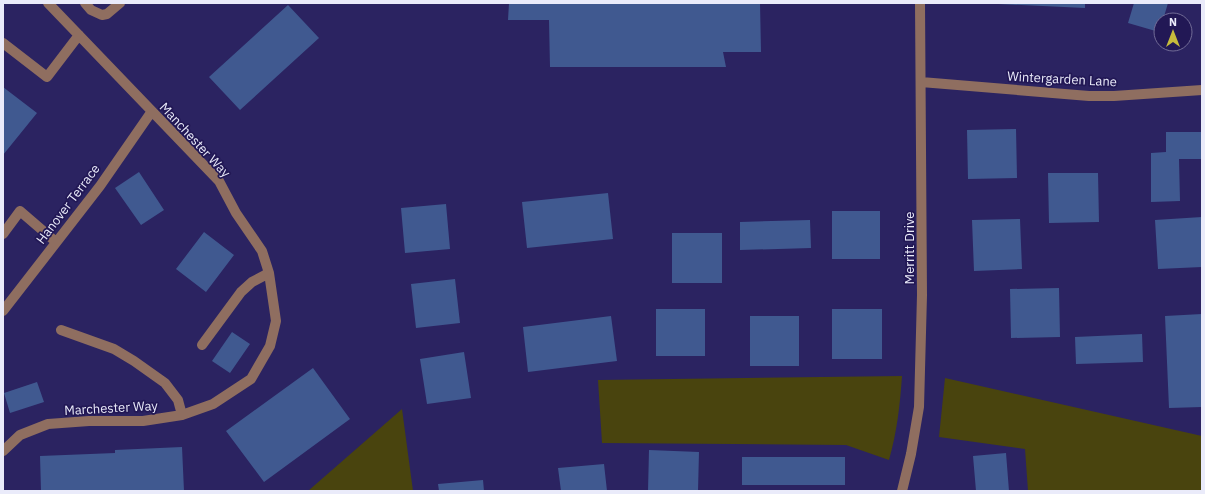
<svg xmlns="http://www.w3.org/2000/svg" width="1205" height="494" font-family="'IBM Plex Sans',sans-serif">
  <style>
    .green { fill: #49440e }
    .building { fill: #405990 }
    .lines { fill: none; stroke-linecap: round; stroke-linejoin: round }
    .minor { stroke: #8f6e60; stroke-width: 10 }
    .labels { text-anchor: middle; dominant-baseline: central; stroke-width: 3.5; stroke-linejoin: round; paint-order: stroke }
    .street-label { font-size: 13px; fill: #eaebfa; stroke: #221855 }
  </style>
  <rect width="100%" height="100%" fill="#2b2361"/>
  <path class="green" d="M902,376C900,405 897,432 889,460L846,445L602,443L598,380Z
    M945,378L1202,436V491H1028L1025,449L939,437Z
    M402,409L413,491H308Z"/>
  <path class="building" d="M509,3H760L761,52H723L726,67H550L549,20H508Z
    M998,3H1085V8L998,4Z
    M1134,3H1168L1163,20H1161V25L1159,32L1128,23Z
    M288,5L319,38L240,110L209,77Z
    M3,87L37,113L3,155Z
    M1016,129L1017,178L968,179L967,130Z
    M1166,132H1202V159H1179L1180,201L1151,202V153L1166,152Z
    M139,172L164,210L141,225L115,188Z
    M1048,173H1098L1099,222L1049,223Z
    M608,193L613,239L527,248L522,202Z
    M446,204L450,249L405,253L401,208Z
    M832,211H880V259H832Z
    M1202,217V267L1158,269L1155,220Z
    M1020,219L1022,269L974,271L972,220Z
    M810,220L811,248L740,250V222Z
    M204,232L234,255L206,292L176,269Z
    M672,233H722V283H672Z
    M455,279L460,323L416,328L411,284Z
    M1059,288L1060,337L1011,338L1010,289Z
    M656,309H705V356H656Z
    M832,309H882V359H832Z
    M1202,314V407L1169,408L1165,316Z
    M611,316L617,361L528,372L523,327Z
    M750,316H799V366H750Z
    M232,332L250,344L230,373L212,361Z
    M1142,334L1143,362L1076,364L1075,337Z
    M464,352L471,398L427,404L420,359Z
    M313,368L350,419L264,482L226,431Z
    M37,382L44,402L10,413L4,393Z
    M182,447L184,491H41L40,456L115,453V450Z
    M649,450L699,452L698,491H648Z
    M1006,453L1009,491H976L973,456Z
    M742,457H845V485H742Z
    M604,464L607,491H561L558,468Z
    M483,480L484,491H439L438,484Z"/>
  <g class="lines">
    <path class="minor" d="M85,3L91,10L102,15L107,14L120,3
      M3,43L47,77L79,35
      M921,82L1089,96H1114L1202,90
      M3,234L20,211L56,242
      M3,311L100,186L152,111
      M61,330L114,349L134,361L165,383L178,400L182,415
      M202,345L241,292L252,282L269,273
      M3,451L20,435L48,424L89,421H143L182,415L213,404L251,379L270,346L276,321L269,273L262,251L236,213L219,181L48,3
      M902,491L911,454L919,407L922,295L920,3"/>
  </g>
  <g class="labels">
    <g class="street-label">
      <text transform="translate(1062 79) rotate(3)">Wintergarden Lane</text>
      <text transform="translate(195 140) rotate(47)">Manchester Way</text>
      <text transform="translate(68 204) rotate(-53)">Hanover Terrace</text>
      <text transform="translate(909 248) rotate(-90)">Merritt Drive</text>
      <text transform="translate(111 408) rotate(-3)">Marchester Way</text>
    </g>
  </g>
  <rect width="1205" height="494" fill="none" stroke="#eaebfa" stroke-width="8"/>
  <g transform="translate(1173 32)"><circle r="19" fill="#221855" stroke="#726c97"/>
  <path d="M0-3L7 15L0 10L-7 15Z" fill="#c7bb3c"/>
  <text y="-6" font-size="11" font-weight="bold" text-anchor="middle" fill="#eaebfa">N</text>
  </g>
</svg>
